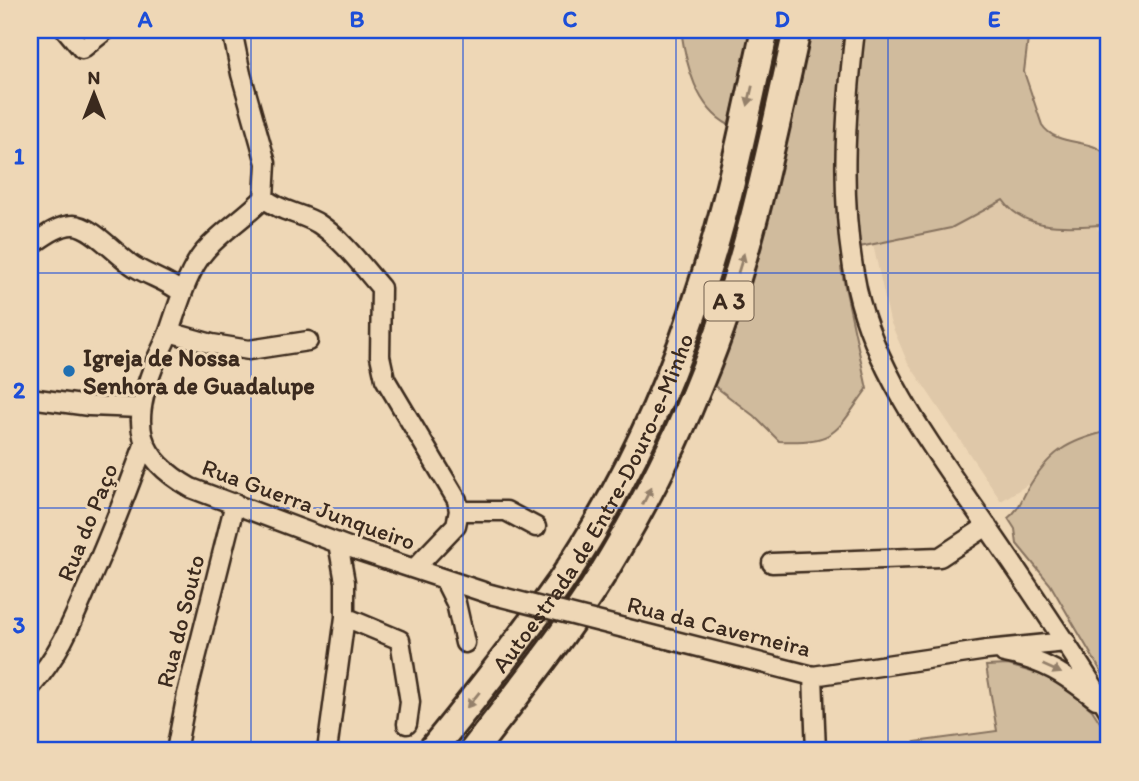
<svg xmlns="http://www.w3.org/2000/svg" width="1139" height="781" font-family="Itim,sans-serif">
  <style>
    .built { fill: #dfc8a9 }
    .green { fill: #d0bb9d; stroke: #86725e; stroke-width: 2 }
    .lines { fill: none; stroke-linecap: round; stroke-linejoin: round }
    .minor-casing { stroke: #3b2a1e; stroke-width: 23 }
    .highway-casing { stroke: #3b2a1e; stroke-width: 32 }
    .minor { stroke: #eed7b6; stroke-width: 18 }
    .highway { stroke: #eed7b6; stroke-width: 26 }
    .minor-bridge-casing { stroke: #3b2a1e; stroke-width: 23; stroke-linecap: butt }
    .minor-bridge { stroke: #eed7b6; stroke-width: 18 }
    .oneway { fill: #94806a }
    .grid { fill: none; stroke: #1d4ed8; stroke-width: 2; stroke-opacity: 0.55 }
    .poi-dot { fill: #1f6fb2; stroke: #eed7b6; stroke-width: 2.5 }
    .labels { text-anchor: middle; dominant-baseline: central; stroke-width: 6; stroke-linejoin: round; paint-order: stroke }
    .shield { fill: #eed7b6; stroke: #715e4c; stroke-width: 2 }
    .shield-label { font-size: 23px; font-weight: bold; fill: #3b2a1e }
    .poi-label { font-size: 24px; font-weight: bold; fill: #3b2a1e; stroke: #eed7b6; text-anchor: start }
    .street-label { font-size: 24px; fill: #3b2a1e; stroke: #eed7b6 }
    .neatline { fill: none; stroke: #1d4ed8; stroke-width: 2.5 }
    .grid-label { font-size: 23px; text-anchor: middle; font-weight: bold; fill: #1d4ed8 }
  </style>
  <rect width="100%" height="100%" fill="#eed7b6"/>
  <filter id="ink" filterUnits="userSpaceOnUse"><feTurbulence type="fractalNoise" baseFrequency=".0143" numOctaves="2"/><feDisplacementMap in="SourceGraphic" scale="14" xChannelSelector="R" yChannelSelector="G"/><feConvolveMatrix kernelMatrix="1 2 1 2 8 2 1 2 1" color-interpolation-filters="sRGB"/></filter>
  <g filter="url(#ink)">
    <path class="built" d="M1003,118L1109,242V415L1099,440L1001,501L907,361L890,321L870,231Z"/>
    <path class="green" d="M681,30H751L729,125C696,108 686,64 681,30Z
      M808,30H1029L1024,72L1042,125C1054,143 1077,140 1095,147C1100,149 1105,153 1109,157V232L1100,225C1067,227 1024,231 1003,200L951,228L855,248L841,268L867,389C836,431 837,444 779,441L754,416L712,384C762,271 786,150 808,30Z
      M1109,431V685L1050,584L1017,544L1015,529L1008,518C1018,511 1021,501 1027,490C1049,452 1067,441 1109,431Z
      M1008,665L1045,676L1070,691L1092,710L1109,736V751H920L915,742L997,731L986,666Z"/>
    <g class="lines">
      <g class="minor-casing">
        <path id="minor" d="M66,30L82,49L106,30
          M232,30L241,74L266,163L264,198C246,217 222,231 205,251C189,268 178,306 170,329C166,342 158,354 153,368C131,424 136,457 191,488L351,548L490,594
          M855,30C845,115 839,204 857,289C876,374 937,454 986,525C1028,586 1070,648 1109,711
          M264,198C280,212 302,213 319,224C343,240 362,266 381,288L380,356L385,379L457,500L459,511L456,525L415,568
          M30,246C42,238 58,225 73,225C92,225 118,257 135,267C151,277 168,281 182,293
          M169,332L212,344L249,350L308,341
          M30,398L89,406L141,408
          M459,511H506L536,527
          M772,563L940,557L987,526
          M444,579L456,603L465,643
          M345,617L400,640L410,702L407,724
          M624,628L813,676L987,650L1066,642
          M1004,653C1044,660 1065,675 1096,699
          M813,676L816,751
          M30,688C62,651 73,620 92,576C111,533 128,489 144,445
          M176,751L187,694L235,503
          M327,751L345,617V582L338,543"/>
      </g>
      <g class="highway-casing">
        <g id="highway">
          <path id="s1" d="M431,751C476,696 519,641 560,583C622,491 670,388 703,282C730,200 746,114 765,30"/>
          <path d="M473,751C522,687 575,623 615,553C648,497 678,438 702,377C748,266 771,147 797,30"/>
        </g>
      </g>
      <use href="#minor" class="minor"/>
      <use href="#highway" class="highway"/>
      <g class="minor-bridge-casing">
        <path id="minor-bridge" d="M490,594L624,628"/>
      </g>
      <use href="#minor-bridge" class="minor-bridge"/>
    </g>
    <defs><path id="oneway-solid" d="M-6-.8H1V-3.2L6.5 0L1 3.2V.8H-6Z" transform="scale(1.75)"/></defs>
    <g class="oneway">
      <use href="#oneway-solid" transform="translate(750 96) rotate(103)"/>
      <use href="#oneway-solid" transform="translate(741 263) rotate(-73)"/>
      <use href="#oneway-solid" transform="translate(647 496) rotate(-63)"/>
      <use href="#oneway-solid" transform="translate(1052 669) rotate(24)"/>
      <use href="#oneway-solid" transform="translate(473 700) rotate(129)"/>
    </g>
  </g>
  <path class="grid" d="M251,30V751M463,30V751M676,30V751M888,30V751M30,273H1109M30,508H1109"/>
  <circle class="poi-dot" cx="69" cy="371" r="7"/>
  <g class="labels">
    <rect class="shield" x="704.5" y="281.5" width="49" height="39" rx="5"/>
    <g class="shield-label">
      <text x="729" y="301">A 3</text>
    </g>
    <g class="poi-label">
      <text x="83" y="357">Igreja de Nossa<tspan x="83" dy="28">Senhora de Guadalupe</tspan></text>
    </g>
    <g class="street-label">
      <text stroke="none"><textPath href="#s1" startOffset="298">Autoestrada de Entre-Douro-e-Minho</textPath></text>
      <text transform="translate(309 504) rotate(20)">Rua Guerra Junqueiro</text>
      <text transform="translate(87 522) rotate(-68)">Rua do Paço</text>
      <text transform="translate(180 621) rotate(-76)">Rua do Souto</text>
      <text transform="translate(719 626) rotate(14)">Rua da Caverneira</text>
    </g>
  </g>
  <rect width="1139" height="781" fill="none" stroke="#eed7b6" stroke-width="77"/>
  <g transform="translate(94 94)" stroke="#eed7b6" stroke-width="5" paint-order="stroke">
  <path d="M0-5L12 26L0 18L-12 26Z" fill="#3b2a1e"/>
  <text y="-10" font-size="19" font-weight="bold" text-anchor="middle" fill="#3b2a1e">N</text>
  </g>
  <rect x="38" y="38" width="1062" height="704" class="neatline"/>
  <g class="grid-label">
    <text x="145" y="27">A</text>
    <text x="357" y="27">B</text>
    <text x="570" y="27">C</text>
    <text x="782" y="27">D</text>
    <text x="994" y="27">E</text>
    <text x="19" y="164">1</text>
    <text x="19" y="398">2</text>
    <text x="19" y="633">3</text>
  </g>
</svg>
